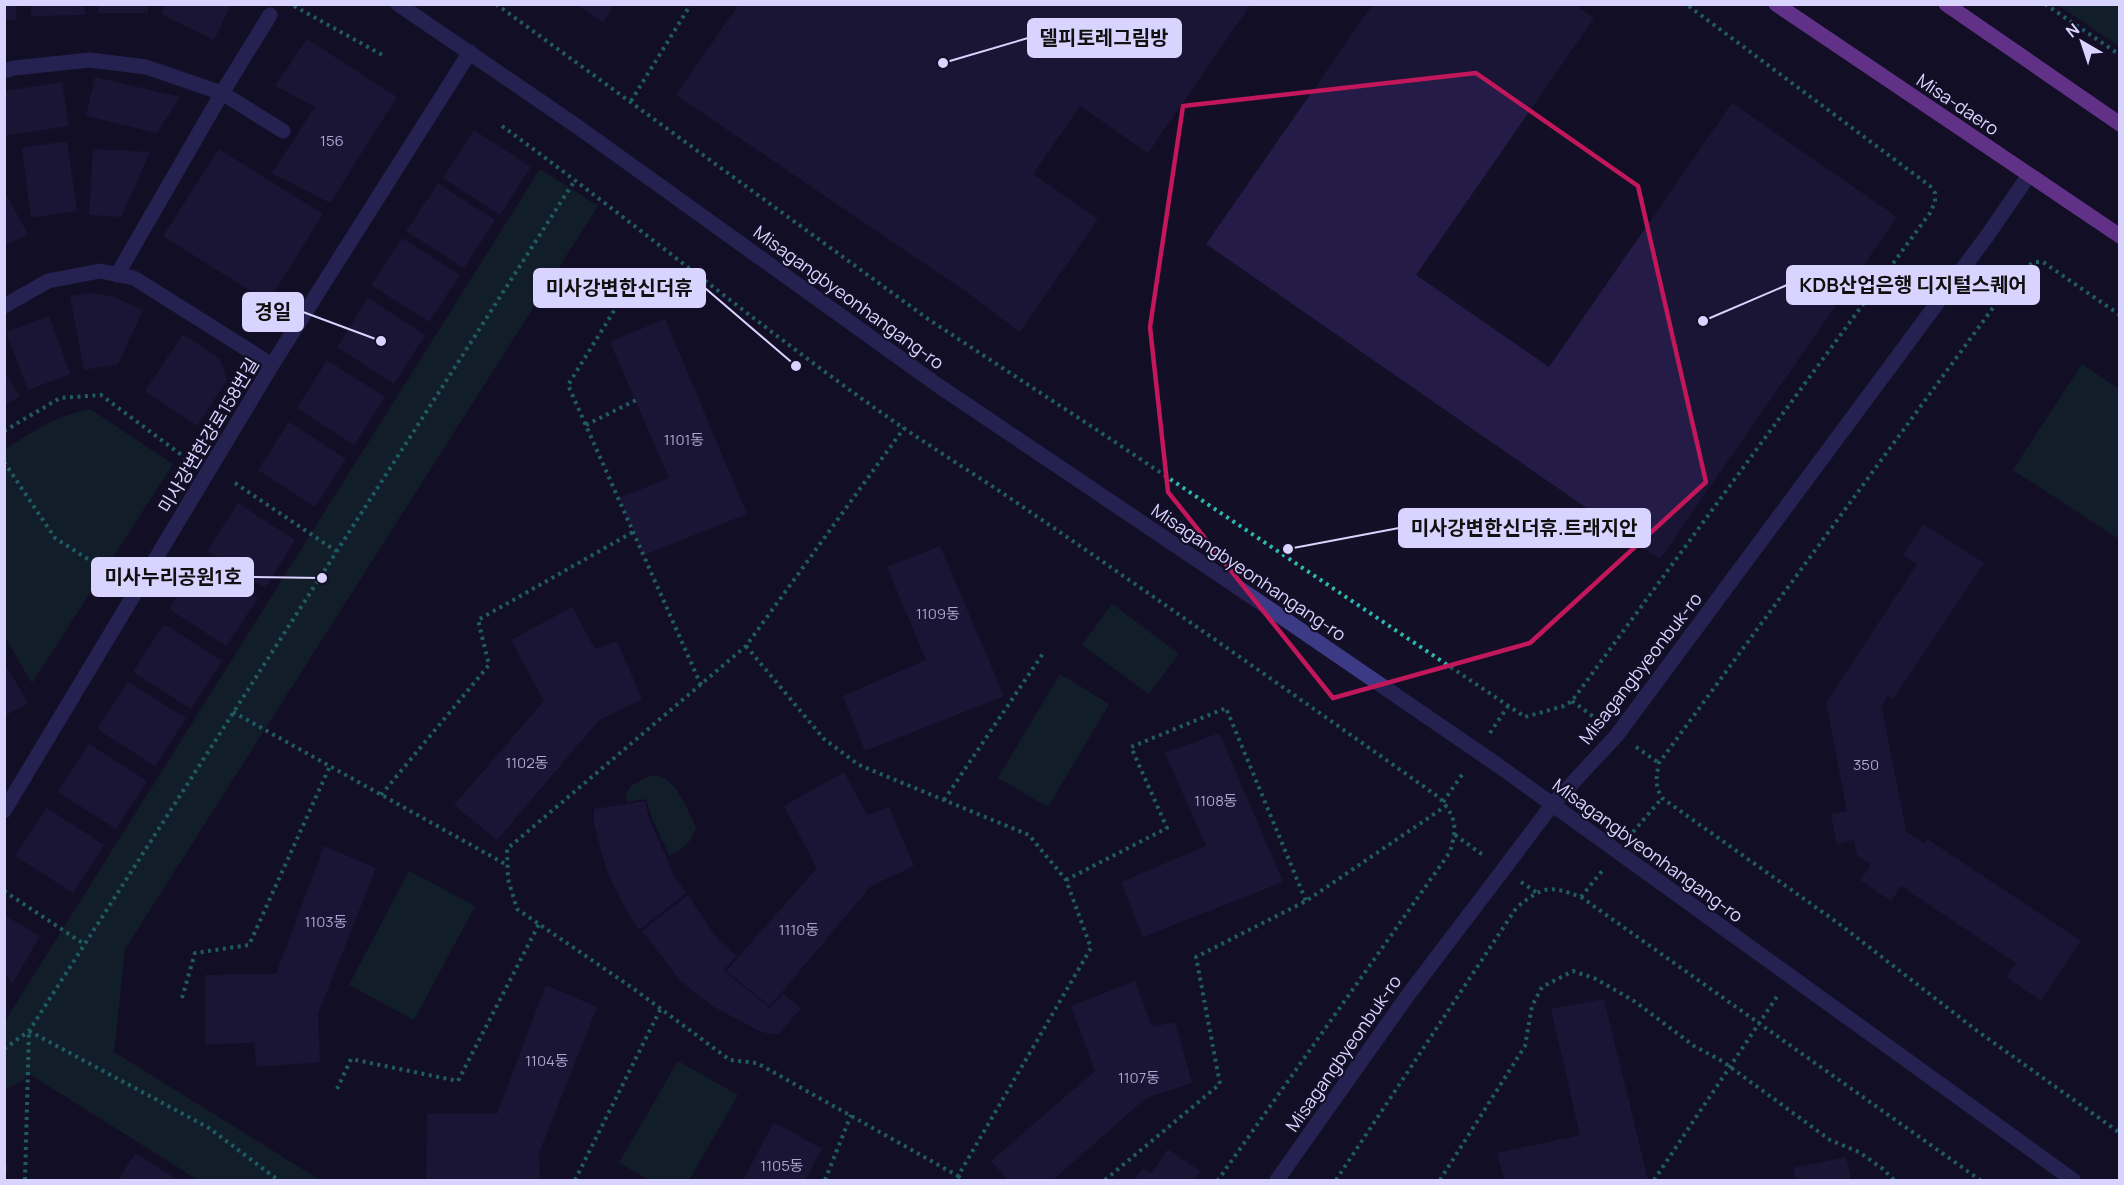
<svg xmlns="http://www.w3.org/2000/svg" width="2124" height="1185" font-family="Manrope,'Noto Sans KR',sans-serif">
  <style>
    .green { fill: #12302f }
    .building { fill: #241b47 }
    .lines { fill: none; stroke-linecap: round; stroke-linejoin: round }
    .path { stroke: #2fb8b0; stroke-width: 4; stroke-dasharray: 3 4.5; stroke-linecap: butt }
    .minor { stroke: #3d3a85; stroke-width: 15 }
    .tertiary { stroke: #3d3a85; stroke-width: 15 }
    .primary { stroke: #c25bff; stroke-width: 15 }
    .marked { fill: none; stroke: #c2185b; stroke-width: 4.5; stroke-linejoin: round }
    .labels { text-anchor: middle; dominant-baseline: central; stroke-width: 4.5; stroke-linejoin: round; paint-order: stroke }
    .number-label { font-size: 15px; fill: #aca6d1 }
    .street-label { font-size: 18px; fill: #d9d4ff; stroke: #130f26 }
    .leader { fill: none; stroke: #d9d4ff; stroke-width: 2 }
    .callout-dot { fill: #d9d4ff; stroke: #130f26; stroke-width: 2 }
    .callout { fill: #d9d4ff; stroke: #d9d4ff; stroke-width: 2 }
    .callout-label { font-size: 20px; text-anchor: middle; font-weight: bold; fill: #111 }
  </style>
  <rect width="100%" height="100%" fill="#130f26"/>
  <path class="green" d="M2058,5H2119V46Z
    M540,169L598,206L125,949L114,1052L320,1180H198L31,1075L5,1090V1021Z
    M2082,364L2119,389V539L2013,470Z
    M90,409L173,464L32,683L5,637V450C35,430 53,417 90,409Z
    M1112,604L1179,654L1149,694L1082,645Z
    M1060,674L1109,704L1048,807L998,778Z
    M649,776C652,776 656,775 659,776C675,779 690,813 696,828C691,842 683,850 669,855L652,818L646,799L627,802L626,793L631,786Z
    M409,871L475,906L414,1020L349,985Z
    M678,1061L738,1095L689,1180H650L619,1163Z"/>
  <path class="building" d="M31,4H84L85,15L31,16Z
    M98,4H148V13H98Z
    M166,4H231L214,40L161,14Z
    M576,4H615L603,22Z
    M739,4H1251L1148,153L1080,106L1033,174L1098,219L1020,332L968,293L676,95Z
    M1373,4H1574L1594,18L1416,275L1549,367L1732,103L1897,217L1660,559L1206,244Z
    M4,5H15L17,19L4,21Z
    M307,39L397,97L330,203L272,173L315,107L275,86Z
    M95,77L180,97L157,133L86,116Z
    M62,82L69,126L4,136V91Z
    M474,130L531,167L500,215L443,178Z
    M67,141L77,211L31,218L22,148Z
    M93,149L150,152L121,217L89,215Z
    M219,149L323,214L268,302L163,236Z
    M438,183L495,220L464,268L406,231Z
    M4,191L28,234L4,246Z
    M402,238L460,275L429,322L371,285Z
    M88,293L112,296L143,310L118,364L84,370L70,296Z
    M368,298L425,335L394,384L337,347Z
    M49,316L70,374L28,390L6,332Z
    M665,319L747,514L644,555L619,498L669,478L610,342Z
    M183,334L220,359L227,380L197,426L145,391Z
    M327,360L385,397L354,445L297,408Z
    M4,372L20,396L4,406Z
    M289,422L346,459L315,507L258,470Z
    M238,503L295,540L265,588L207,551Z
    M1923,524L1984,563L1893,699L1888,696L1880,708H1882L1906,830H1904L1924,843L1927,839L2081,941L2041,1001L2006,977L2016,963L1901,886L1891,901L1860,880L1871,865L1857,855L1854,840L1837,844L1831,814L1847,811L1826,703L1917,564L1903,555Z
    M940,546L1004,696L865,751L843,696L926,660L887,567Z
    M200,561L258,598L226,646L169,609Z
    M572,607L595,649L617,641L642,699L599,720L497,840L454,805L544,701L511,640Z
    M164,624L222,661L191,709L133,672Z
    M4,662L28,703L4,716Z
    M128,682L186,718L155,766L97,729Z
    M1219,733L1283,882L1143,937L1121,882L1206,846L1165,753Z
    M89,744L147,781L116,829L58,792Z
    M844,772L867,815L889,807L914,866L871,886L770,1006L726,971L817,868L784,806Z
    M645,801L649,818L666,857L674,876L686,893L639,930L628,914L607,872L598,839L594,822V809Z
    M47,808L104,845L73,893L15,856Z
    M324,846L376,868L318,1014L320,1062L257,1067L254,1043L205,1044V975L276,974Z
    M688,895L711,930L720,941L737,956L723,970L770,1008L783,994L801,1008L778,1035L761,1032L716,1008L699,996L680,980L642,931Z
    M4,915L40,936L12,984L4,971Z
    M1135,981L1152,1027L1175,1022L1192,1083L1146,1098L1053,1180H1008L991,1161L1095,1071L1071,1006Z
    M546,985L597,1007L539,1153L540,1180H426L427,1114H497Z
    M1604,999L1648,1180H1504L1497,1153L1580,1135L1551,1009Z
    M774,1122L822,1149L805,1180H743Z
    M1168,1149L1200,1171L1193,1180H1134L1143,1168L1151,1173Z
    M135,1153L178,1180H118Z
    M4,1154L9,1169L4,1172Z
    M1846,1157L1851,1180H1796L1793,1168Z"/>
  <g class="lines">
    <path class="path" d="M496,4L928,319L1100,432L1525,717L1564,706L1572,701L1930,213L1935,202V193L1930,186L1686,4
      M2045,4L2120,55
      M294,6L386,57
      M631,101L691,4
      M502,126C627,217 746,316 872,406C922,442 975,474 1026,509C1165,604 1303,701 1440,798C1457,819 1457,827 1450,852L1218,1180
      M622,298L568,385L701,685
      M2120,315L2043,262H2034L2020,271L1659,763C1656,777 1655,786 1662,798L1838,923L1976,1030L2120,1133
      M586,425L636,400
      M4,431L60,398L101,395L187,459
      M4,462L55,538L116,577
      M235,483L336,551
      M746,646L824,739L859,765L1029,835L1066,880L1091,948L958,1176L757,1063L730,1060L634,989L517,909L508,879L507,849L746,646L904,428
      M1572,701L1598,720
      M233,712L507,865
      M1490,733L1508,706
      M1636,747L1659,763
      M381,795L489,665L478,620L633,532
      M944,800L1044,652
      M1443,802L1464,772
      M1633,832L1662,798
      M1455,835L1483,855
      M1066,880L1167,828L1131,747L1226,708L1306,901
      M1521,882L1536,892
      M4,891L84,944
      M1581,897L1602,871
      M182,998L195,953L249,945L330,766
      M29,1031L209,1128L278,1180
      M4,1049L29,1031L575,180
      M337,1089L351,1059L458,1081L539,924
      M958,1176L963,1180
      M25,1180L29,1031
      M575,1180L661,1008
      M825,1180L851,1115
      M1105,1180L1220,1084L1196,957L1306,901L1446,806
      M1336,1180L1517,907C1544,886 1549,885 1581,897L1980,1180
      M1440,1180L1525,1046L1532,1006L1542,987L1573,971L1596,979L1634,1001L1694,1046L1722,1061L1830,1140L1859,1152L1883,1169L1894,1180
      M1654,1180L1778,995"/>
    <path class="minor" d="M4,71L14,68L90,60L146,67L222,93L283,131
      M117,275L222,93L270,15
      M4,306L48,281L100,271L134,278L272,365
      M4,811L272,365L470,52"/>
    <path class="tertiary" d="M398,4L578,127L936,384L1261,603L1499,766L2073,1180
      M1277,1180L1408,995L1503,870L1552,805L1617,735L1987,236L2029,175"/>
    <path class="primary" d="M1776,4L2120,236
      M1946,4L2120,124"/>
  </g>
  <path d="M0 0H2124V1185H0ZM1476,73L1638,186L1706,482L1530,643L1333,698L1168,492L1150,327L1183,106Z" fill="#130f26" fill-opacity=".55" fill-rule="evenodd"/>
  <path class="marked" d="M1476,73L1638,186L1706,482L1530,643L1333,698L1168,492L1150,327L1183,106Z"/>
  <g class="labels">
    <g class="number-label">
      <text x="332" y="140">156</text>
      <text x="684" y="439">1101동</text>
      <text x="938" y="613">1109동</text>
      <text x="527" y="762">1102동</text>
      <text x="1866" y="764">350</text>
      <text x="1216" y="800">1108동</text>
      <text x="326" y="921">1103동</text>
      <text x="799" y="929">1110동</text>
      <text x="547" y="1060">1104동</text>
      <text x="1139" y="1077">1107동</text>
      <text x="782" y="1165">1105동</text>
    </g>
    <g class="street-label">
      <text transform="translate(1958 104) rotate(34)">Misa-daero</text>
      <text transform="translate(849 297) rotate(36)">Misagangbyeonhangang-ro</text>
      <text transform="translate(208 435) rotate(-59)">미사강변한강로158번길</text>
      <text transform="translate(1249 572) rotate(34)">Misagangbyeonhangang-ro</text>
      <text transform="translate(1640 668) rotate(-52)">Misagangbyeonbuk-ro</text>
      <text transform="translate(1648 850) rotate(36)">Misagangbyeonhangang-ro</text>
      <text transform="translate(1343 1053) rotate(-55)">Misagangbyeonbuk-ro</text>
    </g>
  </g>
  <path class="leader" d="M943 63L1028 38M1703 321L1787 285M796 366L705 288M381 341L303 312M1288 549L1399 528M322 578L253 577"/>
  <g class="callout-dot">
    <circle cx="943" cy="63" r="6"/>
    <circle cx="1703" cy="321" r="6"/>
    <circle cx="796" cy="366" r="6"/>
    <circle cx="381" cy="341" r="6"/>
    <circle cx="1288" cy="549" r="6"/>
    <circle cx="322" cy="578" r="6"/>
  </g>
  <g class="callout">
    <rect x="1028" y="19" width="153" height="38" rx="6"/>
    <rect x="1787" y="266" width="252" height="38" rx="6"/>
    <rect x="534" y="269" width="171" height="38" rx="6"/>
    <rect x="243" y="293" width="60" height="38" rx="6"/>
    <rect x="1399" y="509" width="251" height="38" rx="6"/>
    <rect x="92" y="558" width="161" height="38" rx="6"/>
  </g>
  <g class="callout-label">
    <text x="1104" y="45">델피토레그림방</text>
    <text x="1913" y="292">KDB산업은행 디지털스퀘어</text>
    <text x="619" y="295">미사강변한신더휴</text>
    <text x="273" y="319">경일</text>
    <text x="1524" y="535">미사강변한신더휴.트래지안</text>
    <text x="173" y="584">미사누리공원1호</text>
  </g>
  <rect width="2124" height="1185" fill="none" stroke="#d9d4ff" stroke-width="12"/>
  <g transform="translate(2082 42) rotate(321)" stroke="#130f26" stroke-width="4.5" paint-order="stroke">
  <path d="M0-4.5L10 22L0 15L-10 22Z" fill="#d9d4ff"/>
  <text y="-9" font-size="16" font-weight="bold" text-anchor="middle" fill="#d9d4ff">N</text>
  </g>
</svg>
